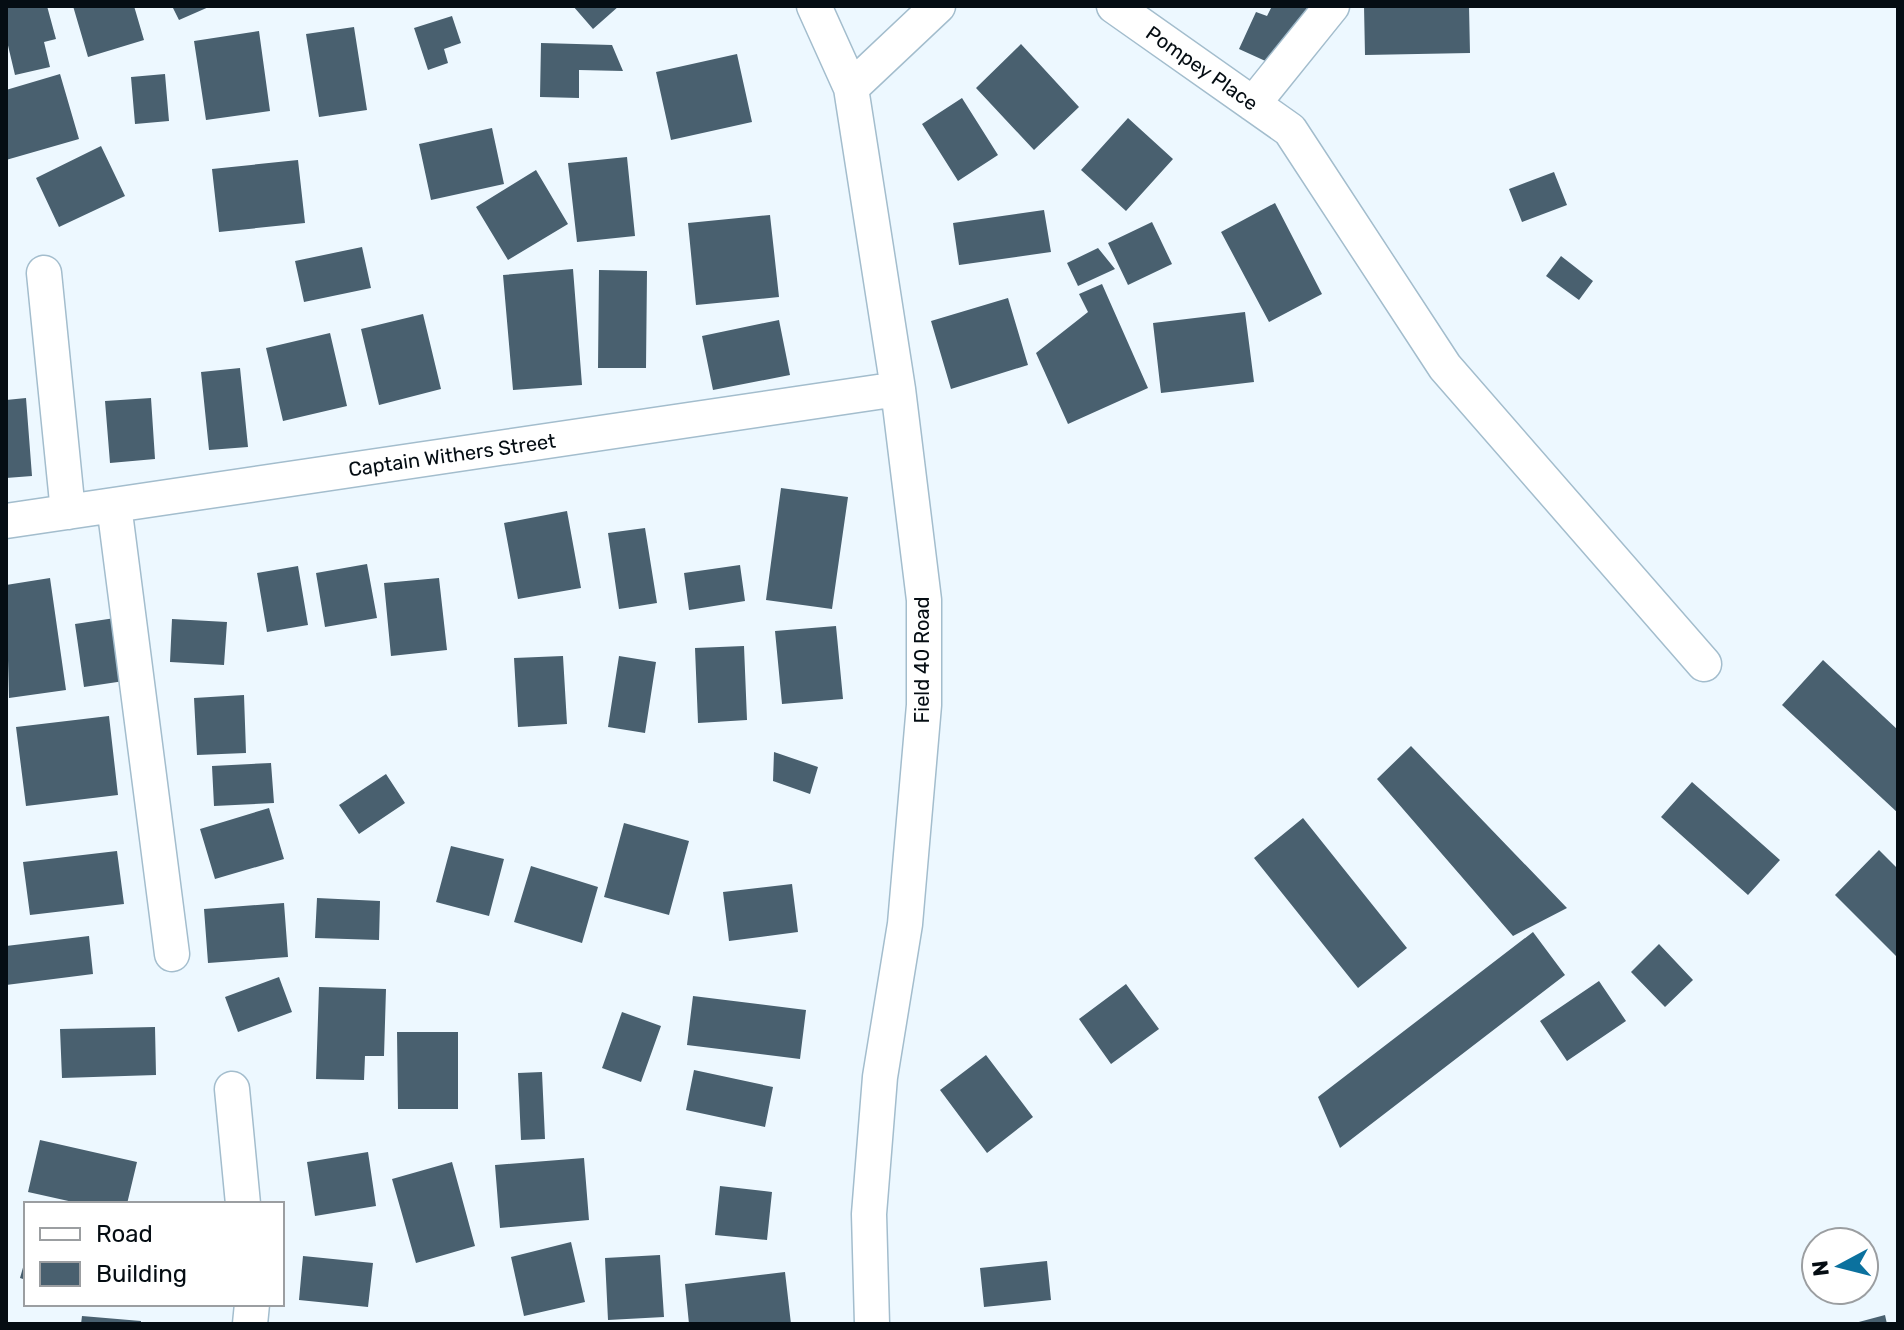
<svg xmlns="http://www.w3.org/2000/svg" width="1904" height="1330" font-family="Rubik,sans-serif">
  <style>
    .building { fill: #49606f }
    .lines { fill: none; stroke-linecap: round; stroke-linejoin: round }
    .minor-casing { stroke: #a3bdcd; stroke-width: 37 }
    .minor { stroke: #fff; stroke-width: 34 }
    .labels { text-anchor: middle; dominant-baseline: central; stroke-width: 8; stroke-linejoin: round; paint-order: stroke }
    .street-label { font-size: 20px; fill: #050d13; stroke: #fff }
  </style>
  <rect width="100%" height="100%" fill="#edf8ff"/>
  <path class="building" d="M6,6H47L56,39L44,42L50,67L15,75L6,37Z
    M73,6H134L144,40L88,57Z
    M172,6H211L179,20Z
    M573,6H619L593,29Z
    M1272,6L1309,8L1281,68L1239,49L1256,12L1267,16Z
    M1364,6H1469L1470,53L1365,55Z
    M452,16L461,43L444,49L448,63L428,70L414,28Z
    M354,27L367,110L319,117L306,34Z
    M259,31L270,111L206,120L194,41Z
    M541,43L612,45L623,71L579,70V98L540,97Z
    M1021,44L1079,107L1034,150L976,88Z
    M737,54L752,122L671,140L656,72Z
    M60,74L79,139L6,160V90Z
    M165,74L169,121L135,124L131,77Z
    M962,98L998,155L958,181L922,124Z
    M1128,118L1173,159L1126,211L1081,170Z
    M492,128L504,184L431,200L419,144Z
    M101,146L125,196L59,227L36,178Z
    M627,157L635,236L577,242L568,163Z
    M298,160L305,223L219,232L212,169Z
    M536,170L568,224L508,260L476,207Z
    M1554,172L1567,205L1522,222L1509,189Z
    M1275,203L1322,294L1269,322L1221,232Z
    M1044,210L1051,252L959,265L953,223Z
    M770,215L779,297L696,305L688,223Z
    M1152,222L1172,264L1128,285L1108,243Z
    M362,247L371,288L304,302L295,261Z
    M1098,248L1115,269L1078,286L1067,263Z
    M1561,256L1593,281L1579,300L1546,276Z
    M573,269L582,385L513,390L503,275Z
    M599,270L647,271L646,368H598Z
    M1102,284L1148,388L1068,424L1036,353L1088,312L1079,294Z
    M1008,298L1028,365L951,389L931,321Z
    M1245,312L1254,382L1161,393L1153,323Z
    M423,314L441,389L379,405L361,329Z
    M779,320L790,375L713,390L702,336Z
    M330,333L347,406L283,421L266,348Z
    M240,368L248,447L209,450L201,372Z
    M26,398L32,476L6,478V400Z
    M151,398L155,459L110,463L105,401Z
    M781,488L848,497L832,609L766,600Z
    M567,511L581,588L518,599L504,523Z
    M645,528L657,603L619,609L608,533Z
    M367,564L377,618L325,627L316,573Z
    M740,565L745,601L689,610L684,573Z
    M298,566L308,625L267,632L257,573Z
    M50,578L66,690L9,698L6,585Z
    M439,578L447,650L391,656L384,583Z
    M115,618L124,681L84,687L75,624Z
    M172,619L227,622L224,665L170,662Z
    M836,626L843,699L782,704L775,631Z
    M744,646L747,720L698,723L695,648Z
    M563,656L567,724L518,727L514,658Z
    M619,656L656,662L645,733L608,727Z
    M1823,660L1898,730V813L1782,705Z
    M244,695L246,753L197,755L194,698Z
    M109,716L118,795L26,806L16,727Z
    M1411,746L1567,908L1513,936L1377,779Z
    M774,752L818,767L810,794L773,781Z
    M271,763L274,803L214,806L212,766Z
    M386,774L405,803L359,834L339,805Z
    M1692,782L1780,860L1748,895L1661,817Z
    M269,808L284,859L215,879L200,829Z
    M1303,818L1407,948L1358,988L1254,858Z
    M624,823L689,841L669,915L604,897Z
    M451,846L504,859L489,916L436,902Z
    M1879,850L1898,869V958L1835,895Z
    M117,851L124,904L30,915L23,862Z
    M531,866L598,887L582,943L514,922Z
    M792,884L798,932L729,941L723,892Z
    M317,898L380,901L379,940L315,938Z
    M284,903L288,957L208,963L204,909Z
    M1533,932L1565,975L1340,1148L1318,1097Z
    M89,936L93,974L6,985V946Z
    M1659,944L1693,980L1665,1007L1631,972Z
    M279,977L292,1012L238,1032L225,997Z
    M1599,981L1626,1021L1567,1061L1540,1021Z
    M1126,984L1159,1029L1111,1064L1079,1019Z
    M319,987L386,989L384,1056H365L364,1080L316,1079Z
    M693,996L806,1010L800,1059L687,1045Z
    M622,1012L661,1026L641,1082L602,1068Z
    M155,1027L156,1075L62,1078L60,1029Z
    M397,1032H458V1109H398Z
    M986,1055L1033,1117L987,1153L940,1090Z
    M694,1070L773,1087L765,1127L686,1110Z
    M542,1072L545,1139L521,1140L518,1073Z
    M40,1140L137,1162L127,1204H82L28,1192Z
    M368,1152L376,1206L315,1216L307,1162Z
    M584,1158L589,1220L500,1228L495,1165Z
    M452,1162L475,1246L416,1263L392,1179Z
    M720,1186L772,1192L767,1240L715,1235Z
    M571,1242L585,1302L524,1316L511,1257Z
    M660,1255L664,1317L608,1320L605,1258Z
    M303,1256L373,1263L368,1307L299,1300Z
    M26,1257V1280L20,1278Z
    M1047,1261L1051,1300L984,1307L980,1268Z
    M785,1272L791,1324H689L685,1284Z
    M1885,1315L1887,1324H1855V1323Z
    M82,1316L141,1321V1324H81Z"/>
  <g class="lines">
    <g class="minor-casing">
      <path id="minor" d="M814,6L851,88L898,389L924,600V705L905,924L880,1077L869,1214L872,1324
        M1114,6L1290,130L1445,367L1704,664
        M851,88L938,6
        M1253,104L1332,6
        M44,273L68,512
        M114,505L172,954
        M6,521L898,389
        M232,1089L243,1204
        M250,1324L252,1304"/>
    </g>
    <use href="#minor" class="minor"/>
  </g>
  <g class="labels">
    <g class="street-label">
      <text transform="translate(1202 68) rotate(35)">Pompey Place</text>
      <text transform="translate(452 455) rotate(-8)">Captain Withers Street</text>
      <text transform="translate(922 660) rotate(-90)">Field 40 Road</text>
    </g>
  </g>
  <rect width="1904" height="1330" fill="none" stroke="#050d13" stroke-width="16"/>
  <rect x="24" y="1202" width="260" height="104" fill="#ffffff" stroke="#9b9ea1" stroke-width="2"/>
  <rect x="40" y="1228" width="40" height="12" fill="#ffffff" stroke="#9b9ea1" stroke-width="2"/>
  <text x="96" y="1242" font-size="24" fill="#050d13">Road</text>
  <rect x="40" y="1262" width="40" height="24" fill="#49606f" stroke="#9b9ea1" stroke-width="2"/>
  <text x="96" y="1282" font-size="24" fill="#050d13">Building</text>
  <g transform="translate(1840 1266) rotate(263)"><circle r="38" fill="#ffffff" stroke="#9b9ea1" stroke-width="2"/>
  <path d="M0-6L14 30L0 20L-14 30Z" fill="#0b719e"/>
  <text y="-12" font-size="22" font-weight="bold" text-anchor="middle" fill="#050d13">N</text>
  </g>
</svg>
